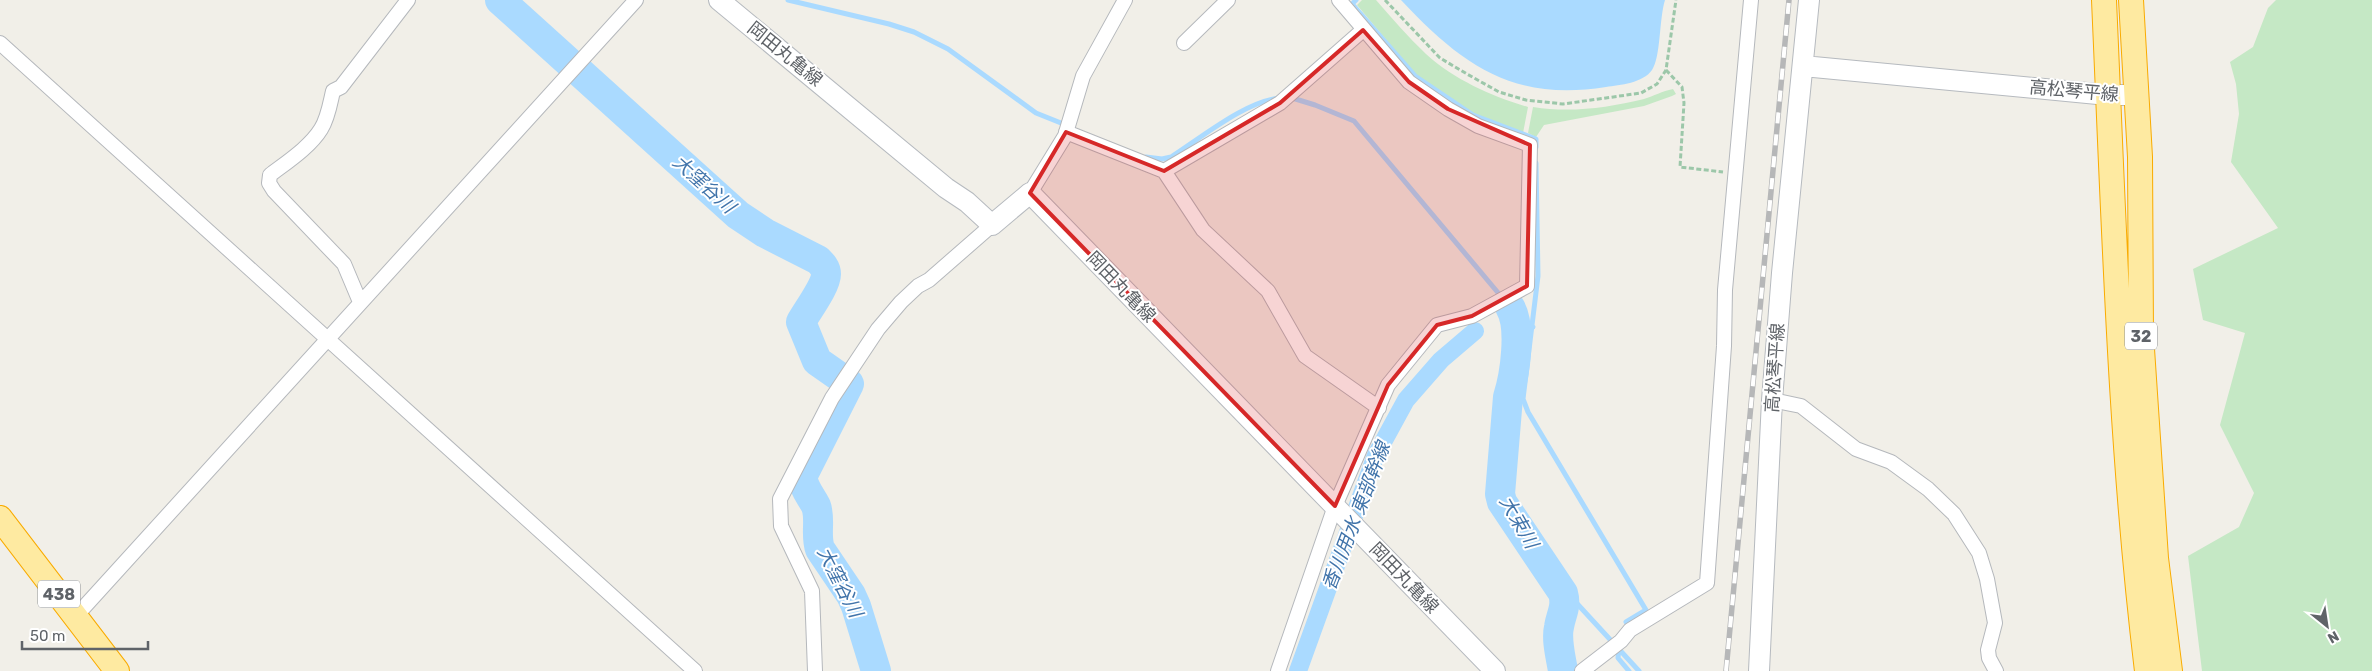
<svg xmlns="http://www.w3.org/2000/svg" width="2372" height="671" font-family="Rubik,'Noto Sans JP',sans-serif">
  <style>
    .green { fill: #c5e8c5 }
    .water { fill: #aadaff }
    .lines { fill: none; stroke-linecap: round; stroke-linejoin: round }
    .stream { stroke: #aadaff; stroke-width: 5 }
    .canal { stroke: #aadaff; stroke-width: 18 }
    .river { stroke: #aadaff; stroke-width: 30 }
    .minor-casing { stroke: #b5b8bc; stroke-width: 16 }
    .secondary-casing { stroke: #b6babf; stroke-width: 22 }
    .trunk-casing { stroke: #f9ab00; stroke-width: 26 }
    .path { stroke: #9cc7a9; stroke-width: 3; stroke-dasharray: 5 2.5; stroke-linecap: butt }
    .minor { stroke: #fff; stroke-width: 14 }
    .secondary { stroke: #fff; stroke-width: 20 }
    .trunk { stroke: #feeaa1; stroke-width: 24 }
    .rail-casing { stroke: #b6b7b8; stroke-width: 5.5 }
    .rail { stroke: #fff; stroke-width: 4; stroke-dasharray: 11; stroke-linecap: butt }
    .marked { fill: #d62828; fill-opacity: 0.2; stroke: #d62828; stroke-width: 4; stroke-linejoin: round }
    .labels { text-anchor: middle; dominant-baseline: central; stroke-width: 4; stroke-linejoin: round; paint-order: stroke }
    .shield { fill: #fff; stroke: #8f9295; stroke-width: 1 }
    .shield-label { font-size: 16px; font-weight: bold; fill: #5f6368 }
    .street-label { font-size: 18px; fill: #5f6368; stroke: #fff }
    .water-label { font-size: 19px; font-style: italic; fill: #4174aa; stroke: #fff }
  </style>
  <rect width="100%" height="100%" fill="#f1efe8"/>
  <path class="green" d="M1362,0H1376C1392,18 1408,37 1426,54C1455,80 1491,96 1528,107L1523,133L1473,113L1415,74L1357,5Z
    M2276,0H2372V671H2202L2188,556L2239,527L2254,493L2220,425L2245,333L2203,320L2193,269L2278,228L2231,162L2239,114L2236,84L2230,62L2253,47L2268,8Z
    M1673,89L1676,94L1672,96L1644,106L1544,125L1536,137L1528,133L1533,107C1570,113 1607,108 1644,99C1654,96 1662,91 1673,89Z"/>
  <path class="water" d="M1401,0H1665C1659,19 1661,57 1652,70C1643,83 1620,85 1606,87C1513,102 1462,65 1401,0Z"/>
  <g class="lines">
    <path class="stream" d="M788,0L889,24L914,32L948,49L1036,113L1066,125
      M1356,0L1352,4L1415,76L1473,115L1536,139V147
      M1289,97L1315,105L1354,121L1510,307
      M1146,157L1162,159L1171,157C1201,138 1247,100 1281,98
      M1536,163L1538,276L1523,399L1528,412L1646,610L1626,622
      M1517,325L1533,327
      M1512,383C1514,421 1501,459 1506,496L1571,597L1639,671
      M1619,648L1618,658L1629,671"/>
    <path class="canal" d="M1298,671L1376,455L1406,400L1441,360L1475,331"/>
    <path class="river" d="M500,0L738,215L765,233L818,260C822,264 826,268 826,274C826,286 807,311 801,322L817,361L837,375
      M1510,307C1522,327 1515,375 1508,397L1500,494L1502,502L1563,593C1567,607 1561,614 1559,627C1556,640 1561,658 1563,671
      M849,384L802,477C804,489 811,496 816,506C821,519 815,535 820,549L851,595L856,606L876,671"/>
    <g class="minor-casing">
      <path id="minor" d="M1363,30L1280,103L1164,171L1203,230L1268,291L1305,356L1379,408
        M0,43L695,671
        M1184,43L1228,0
        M1066,132L1164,171
        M1030,193L1065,136L1083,76L1125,0
        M360,302L344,264L274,191L269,183L270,175C287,162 310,147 321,129C328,118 330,104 333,91L341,87L408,0
        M1772,400L1801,406L1856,449L1891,462L1928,489L1954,514L1979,553L1987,579L1995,623L1988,650L1989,658L1996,671
        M76,616L636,0
        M815,671L812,591L781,526L780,499L832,398L878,329L901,302L918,286L929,280L992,225
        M1278,671L1335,506L1388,385L1437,325L1472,316L1527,286L1530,145L1478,126L1448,109L1409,82L1339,0
        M1582,671L1621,641L1630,630L1707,583L1724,346L1725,290L1751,0"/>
    </g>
    <g class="secondary-casing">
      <path id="secondary" d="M719,0L946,188L967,202L992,225L1030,193L1495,671
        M1803,66L2108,95H2135
        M1759,671L1772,400L1782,273L1809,0"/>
    </g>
    <g class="trunk-casing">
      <path id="trunk" d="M2104,0C2114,224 2120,448 2147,671
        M2131,0L2140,157L2141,334L2156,558L2170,671
        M0,518L117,671"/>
    </g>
    <path class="path" d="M1385,0L1440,58L1467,74L1499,92L1526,100L1563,104L1641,93L1657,84L1666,70L1676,0
      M1666,70L1682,87L1684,103L1680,167L1723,172"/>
    <use href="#minor" class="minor"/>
    <use href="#secondary" class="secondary"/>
    <use href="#trunk" class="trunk"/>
    <g class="rail-casing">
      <path id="rail" d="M1726,671L1789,0"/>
    </g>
    <use href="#rail" class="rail"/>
  </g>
  <path class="marked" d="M1363,30L1409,82L1448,109L1530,145L1527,286L1472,316L1437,325L1388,385L1335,506L1030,193L1066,132L1164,171L1280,103Z"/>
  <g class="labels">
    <g class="shield">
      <rect x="2125" y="322.5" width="32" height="27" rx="4"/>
      <rect x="38" y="580.5" width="42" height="27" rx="4"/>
    </g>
    <g class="shield-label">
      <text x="2141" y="336">32</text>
      <text x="59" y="594">438</text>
    </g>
    <g class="street-label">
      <text transform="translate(785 54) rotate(39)">岡田丸亀線</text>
      <text transform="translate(2074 91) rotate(5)">高松琴平線</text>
      <text transform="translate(1121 287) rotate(46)">岡田丸亀線</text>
      <text transform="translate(1775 368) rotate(-86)">高松琴平線</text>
      <text transform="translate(1404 578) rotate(46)">岡田丸亀線</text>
    </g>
    <g class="water-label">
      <text transform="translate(704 184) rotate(42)">大窪谷川</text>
      <text transform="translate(1356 516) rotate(-69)">香川用水 東部幹線</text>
      <text transform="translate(1519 522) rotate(60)">大束川</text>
      <text transform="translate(840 582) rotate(63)">大窪谷川</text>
    </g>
  </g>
  <g transform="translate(2327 626) rotate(150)" stroke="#ffffff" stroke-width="4" paint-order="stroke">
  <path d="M0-4L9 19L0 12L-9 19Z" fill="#5f6368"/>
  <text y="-8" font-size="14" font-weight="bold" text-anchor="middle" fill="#5f6368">N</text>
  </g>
  <path d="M22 641v8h126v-8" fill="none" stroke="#5f6368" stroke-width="2.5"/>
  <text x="30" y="641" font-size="15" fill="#5f6368" stroke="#ffffff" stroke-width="4" paint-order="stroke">50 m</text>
</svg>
